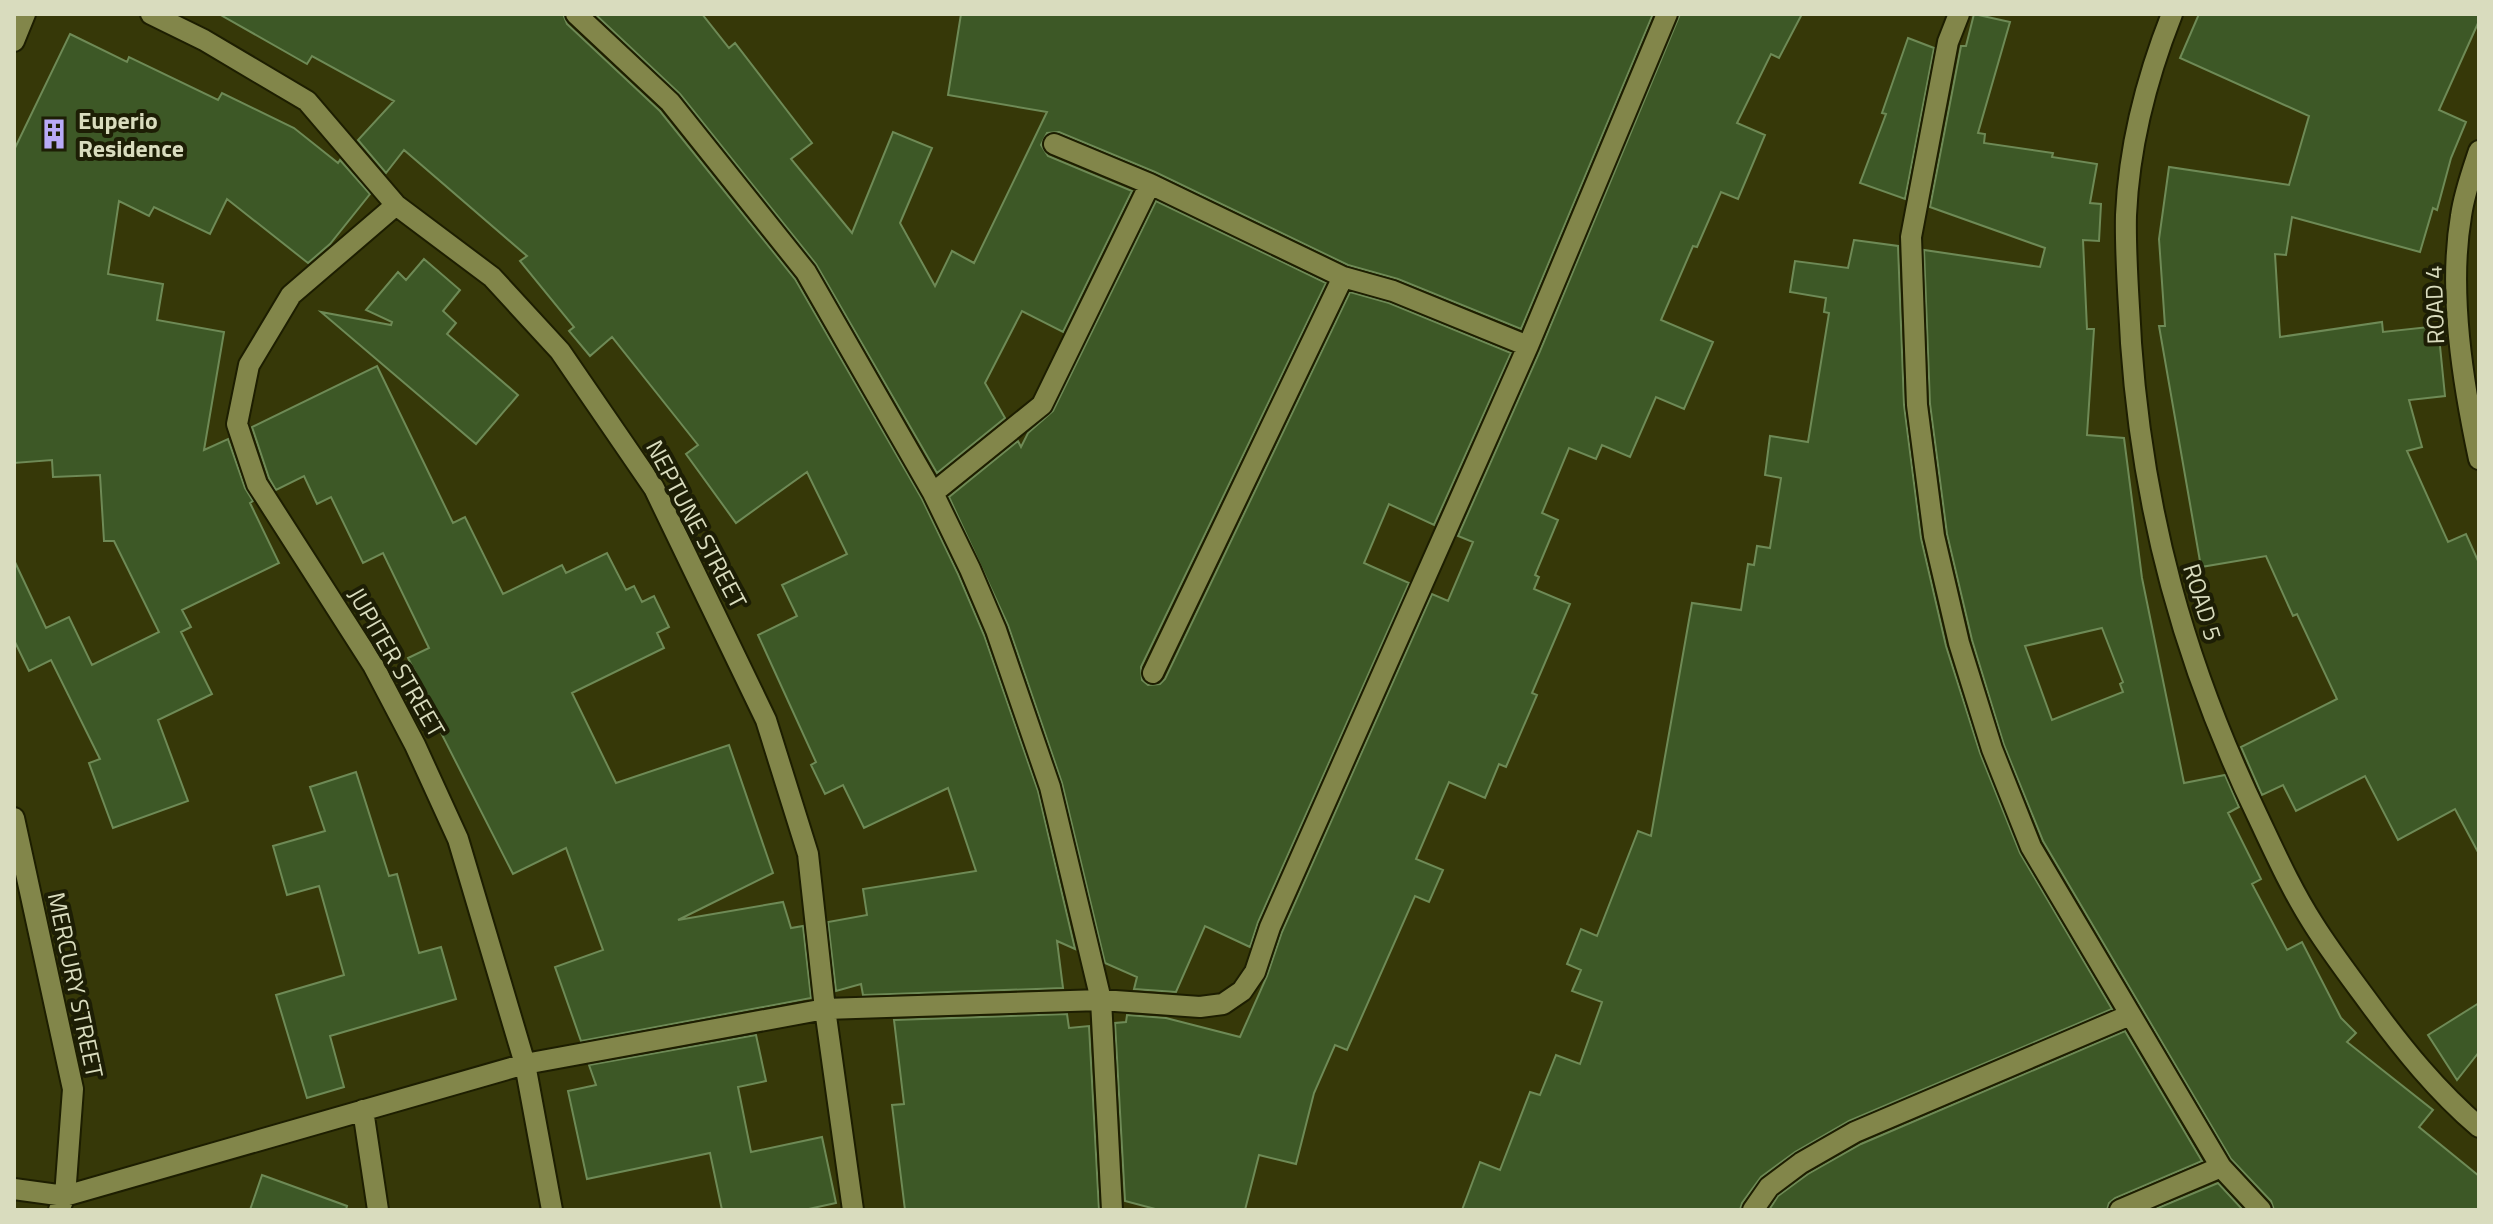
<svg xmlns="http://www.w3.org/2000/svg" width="2493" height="1224" font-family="'Titillium Web',sans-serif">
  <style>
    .building { fill: #3d5826; stroke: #6e8a56; stroke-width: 2; fill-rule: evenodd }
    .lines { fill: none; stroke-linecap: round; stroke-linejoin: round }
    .minor-casing { stroke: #1d1e01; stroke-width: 24 }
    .minor { stroke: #82864a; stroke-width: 20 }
    .labels { text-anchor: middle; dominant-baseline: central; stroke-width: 8; stroke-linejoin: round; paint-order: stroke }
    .poi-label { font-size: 24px; font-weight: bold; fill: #d9dcbe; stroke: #1d1e05; text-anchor: start }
    .street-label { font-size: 24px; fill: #d9dcbe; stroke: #1d1e05 }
  </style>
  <rect width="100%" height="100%" fill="#363808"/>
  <path class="building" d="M219,14H563L567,24L660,111L795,279L922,499L958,574L984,635L1038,791L1075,949L1057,941L1063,988L863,995L861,984L836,991L828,922L867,915L863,889L976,871L948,788L864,828L843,785L825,794L811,765L816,762L758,635L797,616L782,585L847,554L807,472L736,523L686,454L698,445L612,337L590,356L569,331L574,327L520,261L527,256L404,150L386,173L358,140L394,101L312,56L307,64Z
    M595,14H702L729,48L735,43L812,143L791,159L852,233L893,132L932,148L900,223L935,286L952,251L974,263L1047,112L948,95L961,14H1653L1521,329L1398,279L1348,265L1155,172L1059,132L1047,133L1041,145L1048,156L1132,191L1063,332L1022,311L985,383L1005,418L937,473L816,264L680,94Z
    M1680,14H1802L1779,58L1771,54L1737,123L1765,135L1738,199L1721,192L1697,247L1693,246L1661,320L1713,342L1684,409L1656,397L1630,457L1602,445L1596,459L1569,448L1542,513L1558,520L1535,575L1539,577L1534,589L1570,604L1532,693L1537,695L1506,767L1499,764L1485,798L1449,782L1416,859L1443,870L1429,902L1415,896L1347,1050L1335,1045L1314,1093L1296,1164L1259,1155L1245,1210H1159L1125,1201L1115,1023L1126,1022L1127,1015L1166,1018L1240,1037L1267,976L1282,932L1432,594L1448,601L1473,542L1458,536L1540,351Z
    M1974,14L2010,22L1978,133L1985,134L1984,143L2053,153L2052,157L2097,164L2090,203L2101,204L2099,241L2083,240L2087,329H2094L2087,435L2124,438L2142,578L2184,783L2225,775L2239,807L2228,813L2261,879L2252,884L2287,950L2302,942L2341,1018L2356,1033L2347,1042L2433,1110L2419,1127L2479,1176V1210H2274L2271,1201L2231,1159L2043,841L2004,745L1972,640L1947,534L1930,404L1924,250L2040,267L2045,248L1930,207L1961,46H1966ZM2102,628L2123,682L2120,684L2123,692L2052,720L2025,646Z
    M2199,14H2479V21L2439,110L2466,122L2451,158L2437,210L2433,208L2420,252L2292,217L2286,255L2275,254L2280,337L2382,322L2383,332L2438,326L2445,396L2409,400L2422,447L2407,451L2448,542L2466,534L2479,563V854L2455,809L2398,840L2365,776L2296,811L2283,785L2262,795L2241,747L2337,699L2297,614L2293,616L2266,556L2201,567L2159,326H2165L2159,239L2169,167L2289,185L2309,116L2180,58Z
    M70,34L127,62L129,57L218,100L222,93L294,128L338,163L340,160L370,194L330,244L308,263L227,199L210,234L154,207L149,216L119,201L108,274L163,284L157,320L224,332L204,450L228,439L245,488L253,501L250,503L279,563L182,610L191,627L181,632L212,694L158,720L188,801L113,828L89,763L100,759L51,660L29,671L14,640V560L46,628L69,617L92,665L159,632L114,541H104L100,475L53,477L52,460L14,463V150Z
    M1908,38L1934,48L1905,199L1860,183L1886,114L1882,113Z
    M1156,201L1326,283L1141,667L1142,680L1148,685L1160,684L1165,679L1350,292L1389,303L1511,353L1434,525L1389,504L1364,563L1409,583L1258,922L1250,947L1205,926L1176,992L1134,989L1137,977L1105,963L1062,783L1008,625L949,497L1018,441L1021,447L1028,433L1053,411Z
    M1854,240L1898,246L1904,405L1921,538L1946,646L1980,753L2020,853L2112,1009L1849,1121L1795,1152L1761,1177L1742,1203L1740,1210H1462L1480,1162L1500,1170L1530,1092L1540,1095L1556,1055L1580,1064L1602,1002L1572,991L1581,970L1567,964L1581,929L1597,936L1638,831L1651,836L1692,603L1741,610L1748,564L1754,565L1757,546L1770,548L1781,478L1765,475L1770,436L1808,442L1829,313L1824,312L1826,298L1790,292L1795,261L1848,268Z
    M424,259L460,290L443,311L456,323L447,334L518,395L476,444L321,312L391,325L392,322L366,310L398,272L406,280Z
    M377,366L453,523L465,517L503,594L562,565L566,573L607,553L626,590L634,586L642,602L654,596L669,627L657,633L664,648L572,693L616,783L729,745L773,873L678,920L783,902L791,928L803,926L811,998L581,1041L555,967L603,950L566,848L513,874L435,721L439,720L408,658L429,648L383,553L363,563L331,497L317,504L304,476L276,490L269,478L252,427Z
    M356,772L389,876L397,874L419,953L441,947L456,999L330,1036L344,1087L307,1098L276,995L344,975L319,886L287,895L273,846L325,831L310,787Z
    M2479,1003V1052L2457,1080L2428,1035Z
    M1067,1014L1069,1028L1089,1026L1099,1210H905L892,1105L904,1104L894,1020Z
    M2125,1031L2202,1161L2115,1198L2109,1203L2107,1210H1769L1778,1196L1808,1174L1861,1144Z
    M756,1035L766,1081L738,1087L751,1152L822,1137L836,1203L804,1210H722L710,1153L587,1179L568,1091L596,1085L589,1065Z
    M262,1175L347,1206L346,1210H250Z
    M2218,1183L2243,1210H2153Z"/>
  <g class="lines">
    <g class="minor-casing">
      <path id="minor" d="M151,14L204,40L307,101L396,205L492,277L560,351L654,488L766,720L808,854L825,1009L853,1210
        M576,14L670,102L806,272L933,493L970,569L996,630L1050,787L1101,1000L1112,1210
        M1959,14L1948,42L1911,237L1917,405L1934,536L1959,643L1992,749L2031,847L2221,1167L2261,1210
        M2172,14C2147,77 2129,147 2126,215C2125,258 2129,301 2131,343C2143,513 2184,663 2258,817C2275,853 2292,891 2314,925C2331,952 2351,978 2370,1004C2403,1049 2437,1091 2479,1127
        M14,41L25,14
        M1054,144L1150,184L1343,277L1393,291L1528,346
        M2479,151C2472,172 2464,194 2461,216C2448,292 2463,384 2479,459
        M396,205L291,295L249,365L237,424L257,484L373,665L415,745L458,839L525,1064L552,1210
        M933,493L1042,405L1150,184
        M1153,673L1343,277
        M14,818L73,1089L65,1196L59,1210
        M363,1110L378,1210
        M14,1189L65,1196L525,1064L825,1009L1101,1000L1200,1007L1223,1004L1242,991L1255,972L1270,927L1528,346L1667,14
        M1753,1210L1769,1187L1801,1163L1855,1132L2130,1015
        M2120,1210L2221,1167"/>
    </g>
    <use href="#minor" class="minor"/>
  </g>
  <defs>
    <g id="building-bare" transform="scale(2.4)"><path d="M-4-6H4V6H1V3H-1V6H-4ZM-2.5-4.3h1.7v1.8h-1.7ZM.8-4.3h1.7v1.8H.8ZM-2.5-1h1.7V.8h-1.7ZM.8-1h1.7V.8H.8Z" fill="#b9abf7" stroke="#1d1e05" stroke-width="2.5" paint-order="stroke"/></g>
  </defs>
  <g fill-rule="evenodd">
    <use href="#building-bare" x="54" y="134"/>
  </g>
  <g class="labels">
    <g class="poi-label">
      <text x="78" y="120">Euperio<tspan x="78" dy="28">Residence</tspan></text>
    </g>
    <g class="street-label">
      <text transform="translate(2434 305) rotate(-92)">ROAD 4</text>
      <text transform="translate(697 524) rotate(62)">NEPTUNE STREET</text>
      <text transform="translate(2203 602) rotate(73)">ROAD 5</text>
      <text transform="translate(397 662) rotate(60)">JUPITER STREET</text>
      <text transform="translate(76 985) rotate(78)">MERCURY STREET</text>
    </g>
  </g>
  <rect width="2493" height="1224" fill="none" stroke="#d9dcbe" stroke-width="32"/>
</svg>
